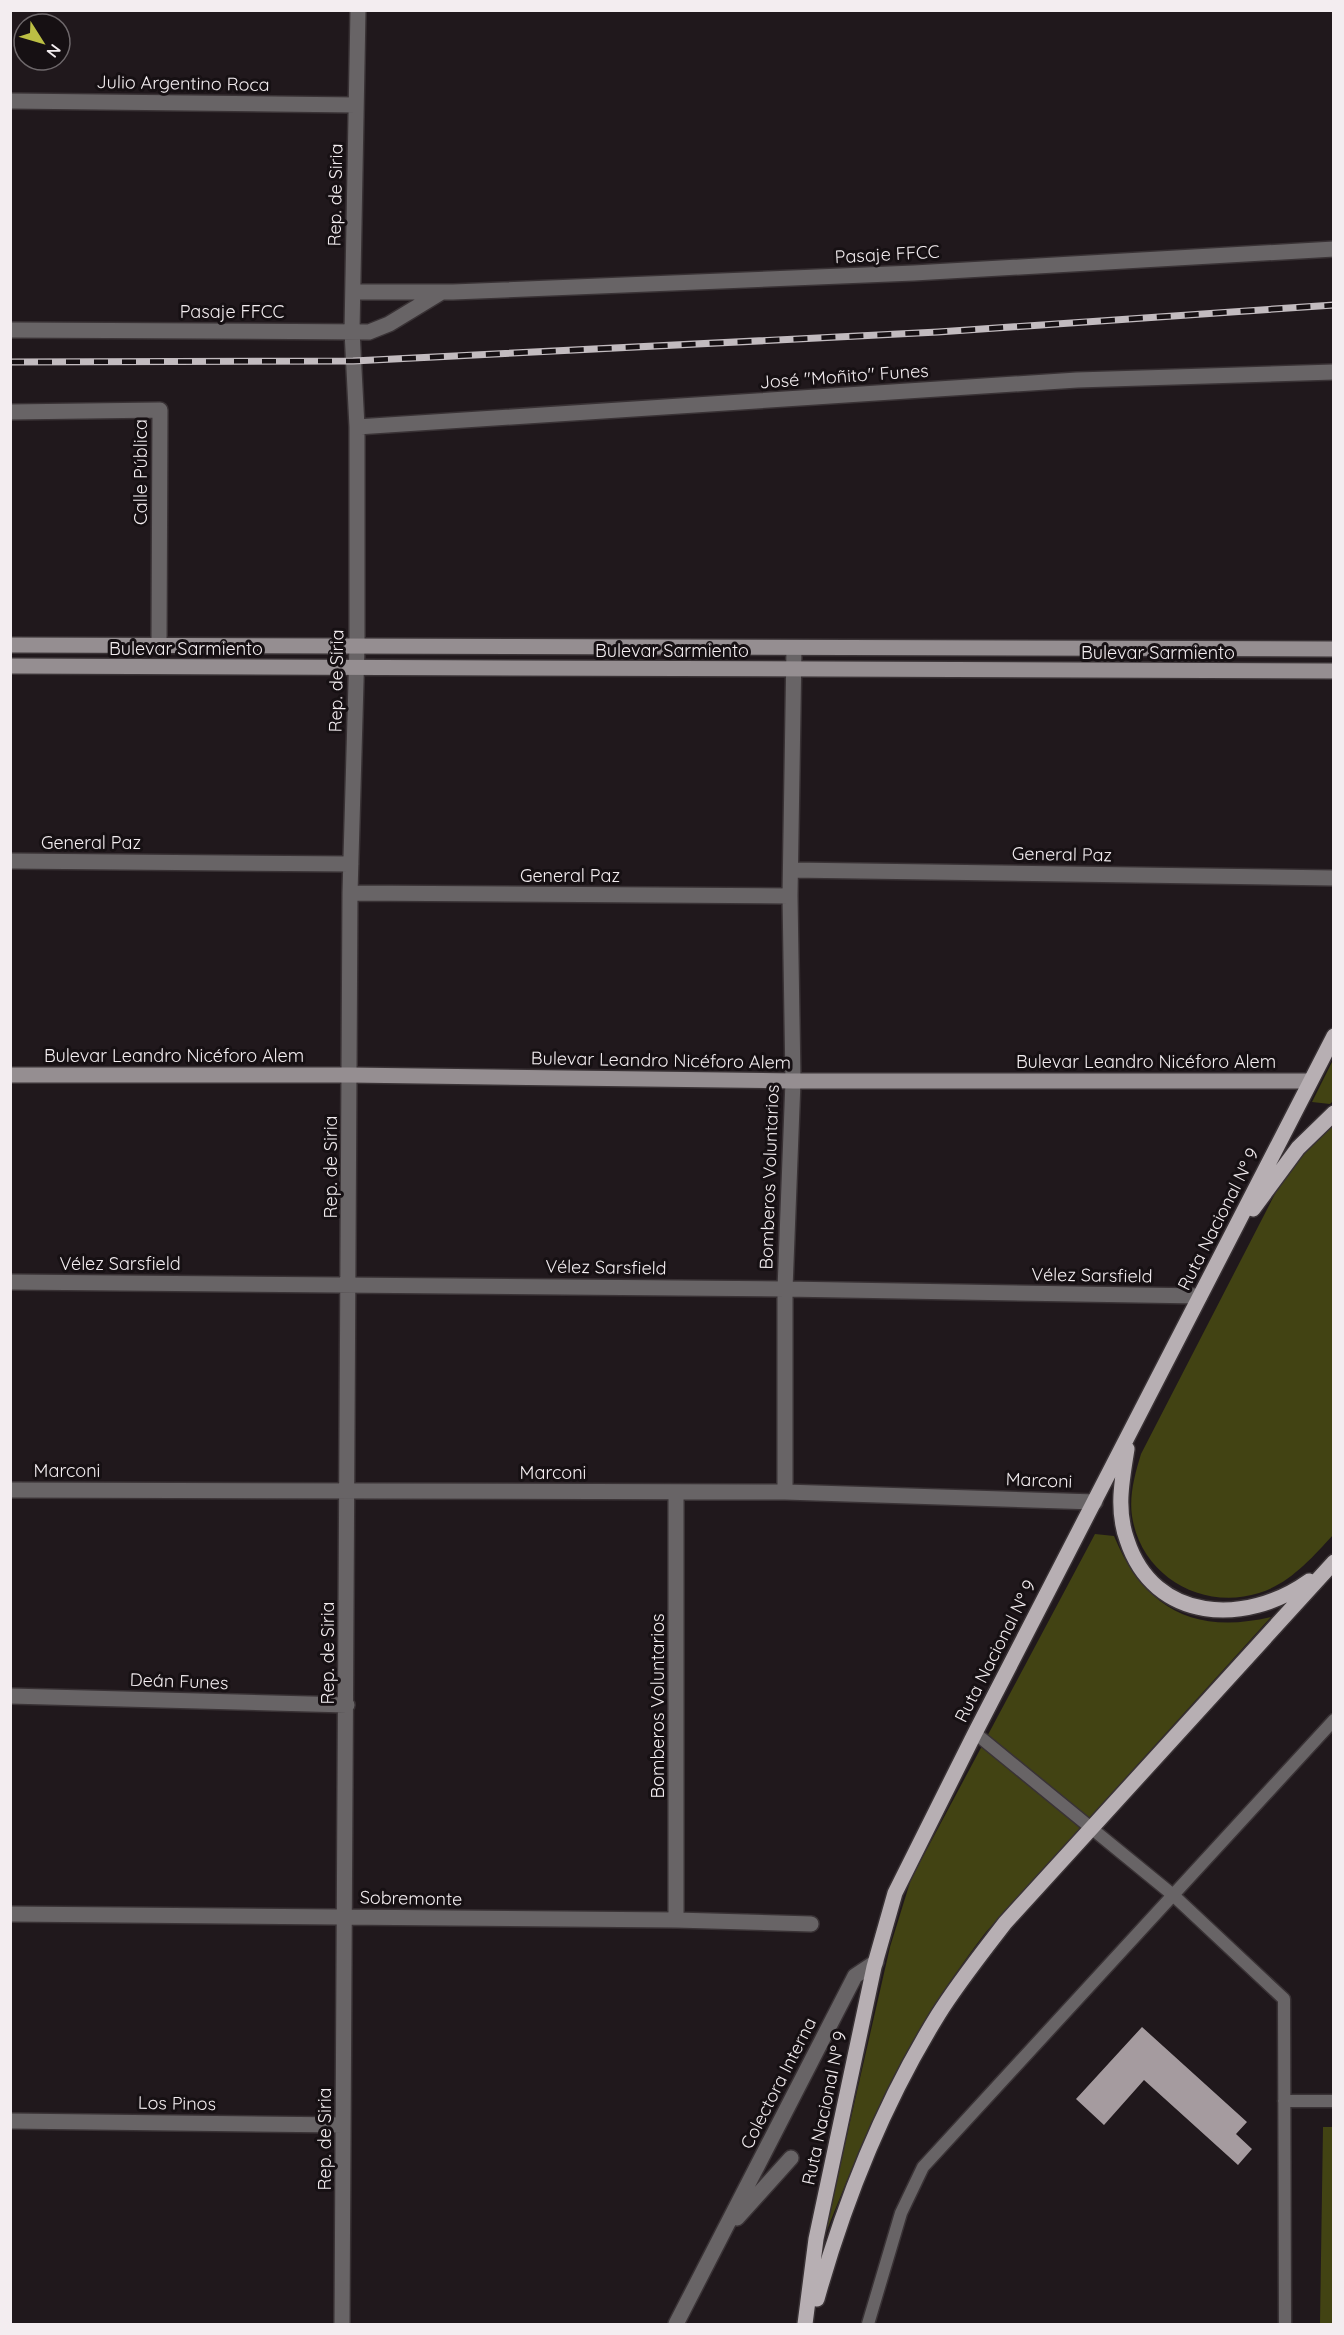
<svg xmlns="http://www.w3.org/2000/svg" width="1344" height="2335" font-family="Quicksand,sans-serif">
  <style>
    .green { fill: #424313 }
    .building { fill: #a59b9f }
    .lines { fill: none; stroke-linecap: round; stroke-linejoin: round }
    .lane-casing { stroke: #393235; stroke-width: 15 }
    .street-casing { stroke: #393235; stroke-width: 18 }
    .secondary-casing { stroke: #393235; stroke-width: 18 }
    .primary-casing { stroke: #393235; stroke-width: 18 }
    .lane { stroke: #686466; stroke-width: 12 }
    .street { stroke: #686466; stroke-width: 15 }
    .secondary { stroke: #958e91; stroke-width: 15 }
    .primary { stroke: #b7afb3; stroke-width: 15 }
    .rail-casing { stroke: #c2bbbf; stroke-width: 7 }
    .rail { stroke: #161013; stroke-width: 4.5; stroke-dasharray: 14; stroke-linecap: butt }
    .labels { text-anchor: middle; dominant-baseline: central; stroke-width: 6; stroke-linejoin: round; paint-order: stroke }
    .street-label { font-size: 18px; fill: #f3edf0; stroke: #161013 }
  </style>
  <rect width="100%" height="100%" fill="#20181c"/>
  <path class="green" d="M1333,1060V1101L1330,1104L1312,1102Z
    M1333,1123V1535C1312,1558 1289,1584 1259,1593C1202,1611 1141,1576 1132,1516C1129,1495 1135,1474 1141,1454L1278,1188L1311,1144Z
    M1095,1534L1114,1536C1144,1609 1195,1635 1271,1617L986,1932C910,2030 868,2126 823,2240L890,1947L911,1879Z
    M1323,2127H1333V2323H1320Z"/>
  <path class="building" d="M1142,2027L1247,2122L1236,2134L1252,2149L1238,2165L1144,2080L1104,2125L1076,2099Z"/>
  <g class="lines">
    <g class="lane-casing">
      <path id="lane" d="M975,1733L1173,1895L1284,1999L1285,2324
        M1284,2101H1334
        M868,2324L901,2213L923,2167L1334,1720"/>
    </g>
    <g class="street-casing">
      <path id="street" d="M10,101L356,105
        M353,292H453L914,273L1334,249
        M10,330L369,332L389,324L440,293
        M10,412L160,410L159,646
        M357,427L1077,380L1334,372
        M10,861L351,864
        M791,870L1334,878
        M350,893L790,896
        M10,1282L785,1289L1200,1296
        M10,1490L785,1492L1095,1502
        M676,1492V1920
        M785,1492V1289L793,1081L790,896L794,648
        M10,1696L347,1705
        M10,1914L676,1920L811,1924
        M10,2121L343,2125
        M737,2218L791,2158
        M342,2324L350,893L357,647V427L352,331L358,10
        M676,2324L855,1976L876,1962"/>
    </g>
    <g class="secondary-casing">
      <path id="secondary" d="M10,645L1334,649
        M10,666L1334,671
        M10,1075H350L793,1081H1310"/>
    </g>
    <g class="primary-casing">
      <path id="primary" d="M1253,1209L1298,1148L1334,1113
        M1127,1449C1122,1480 1116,1510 1127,1540C1154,1623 1246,1626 1309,1581
        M817,2299C845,2199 883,2104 938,2015C958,1983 982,1953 1005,1923L1334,1562
        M805,2324L816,2239L874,1967L895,1893L975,1733L1334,1036"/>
    </g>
    <use href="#lane" class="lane"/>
    <use href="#street" class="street"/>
    <use href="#secondary" class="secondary"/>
    <use href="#primary" class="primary"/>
    <g class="rail-casing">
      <path id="rail" d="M10,362L353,361L938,332L1334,305"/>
    </g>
    <use href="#rail" class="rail"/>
  </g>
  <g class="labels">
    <g class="street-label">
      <text transform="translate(183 83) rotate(1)">Julio Argentino Roca</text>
      <text transform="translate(335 195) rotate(-89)">Rep. de Siria</text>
      <text transform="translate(887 254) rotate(-3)">Pasaje FFCC</text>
      <text x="232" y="311">Pasaje FFCC</text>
      <text transform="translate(844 376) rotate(-4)">José "Moñito" Funes</text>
      <text transform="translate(140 472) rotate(-90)">Calle Pública</text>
      <text x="186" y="648">Bulevar Sarmiento</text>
      <text x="672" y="650">Bulevar Sarmiento</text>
      <text x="1158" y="652">Bulevar Sarmiento</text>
      <text transform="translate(336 681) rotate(-89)">Rep. de Siria</text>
      <text x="91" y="842">General Paz</text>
      <text transform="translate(1062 854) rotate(1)">General Paz</text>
      <text x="570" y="875">General Paz</text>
      <text x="174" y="1055">Bulevar Leandro Nicéforo Alem</text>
      <text transform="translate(661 1060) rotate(1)">Bulevar Leandro Nicéforo Alem</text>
      <text x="1146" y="1061">Bulevar Leandro Nicéforo Alem</text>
      <text transform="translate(330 1167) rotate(-90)">Rep. de Siria</text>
      <text transform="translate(769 1177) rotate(-88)">Bomberos Voluntarios</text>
      <text transform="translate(1218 1219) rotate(-63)">Ruta Nacional Nº 9</text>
      <text x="120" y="1263">Vélez Sarsfield</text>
      <text transform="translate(606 1267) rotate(1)">Vélez Sarsfield</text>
      <text transform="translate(1092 1275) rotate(1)">Vélez Sarsfield</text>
      <text x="67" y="1470">Marconi</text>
      <text x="553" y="1472">Marconi</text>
      <text transform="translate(1039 1480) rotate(2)">Marconi</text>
      <text transform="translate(995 1651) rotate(-63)">Ruta Nacional Nº 9</text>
      <text transform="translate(327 1653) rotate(-90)">Rep. de Siria</text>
      <text transform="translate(179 1681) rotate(2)">Deán Funes</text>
      <text transform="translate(657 1706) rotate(-90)">Bomberos Voluntarios</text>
      <text transform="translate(411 1898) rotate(1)">Sobremonte</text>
      <text transform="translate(778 2083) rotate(-63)">Colectora Interna</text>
      <text transform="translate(177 2103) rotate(1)">Los Pinos</text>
      <text transform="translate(824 2108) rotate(-78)">Ruta Nacional Nº 9</text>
      <text transform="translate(324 2139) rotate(-90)">Rep. de Siria</text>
    </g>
  </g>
  <rect width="1344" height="2335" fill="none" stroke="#f3edf0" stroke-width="24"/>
  <g transform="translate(42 42) rotate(127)"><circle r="28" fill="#161013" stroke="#6e686b" stroke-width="1.5"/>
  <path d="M0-4.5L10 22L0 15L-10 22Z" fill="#bcbf44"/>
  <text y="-9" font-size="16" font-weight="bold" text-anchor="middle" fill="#f3edf0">N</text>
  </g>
</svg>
